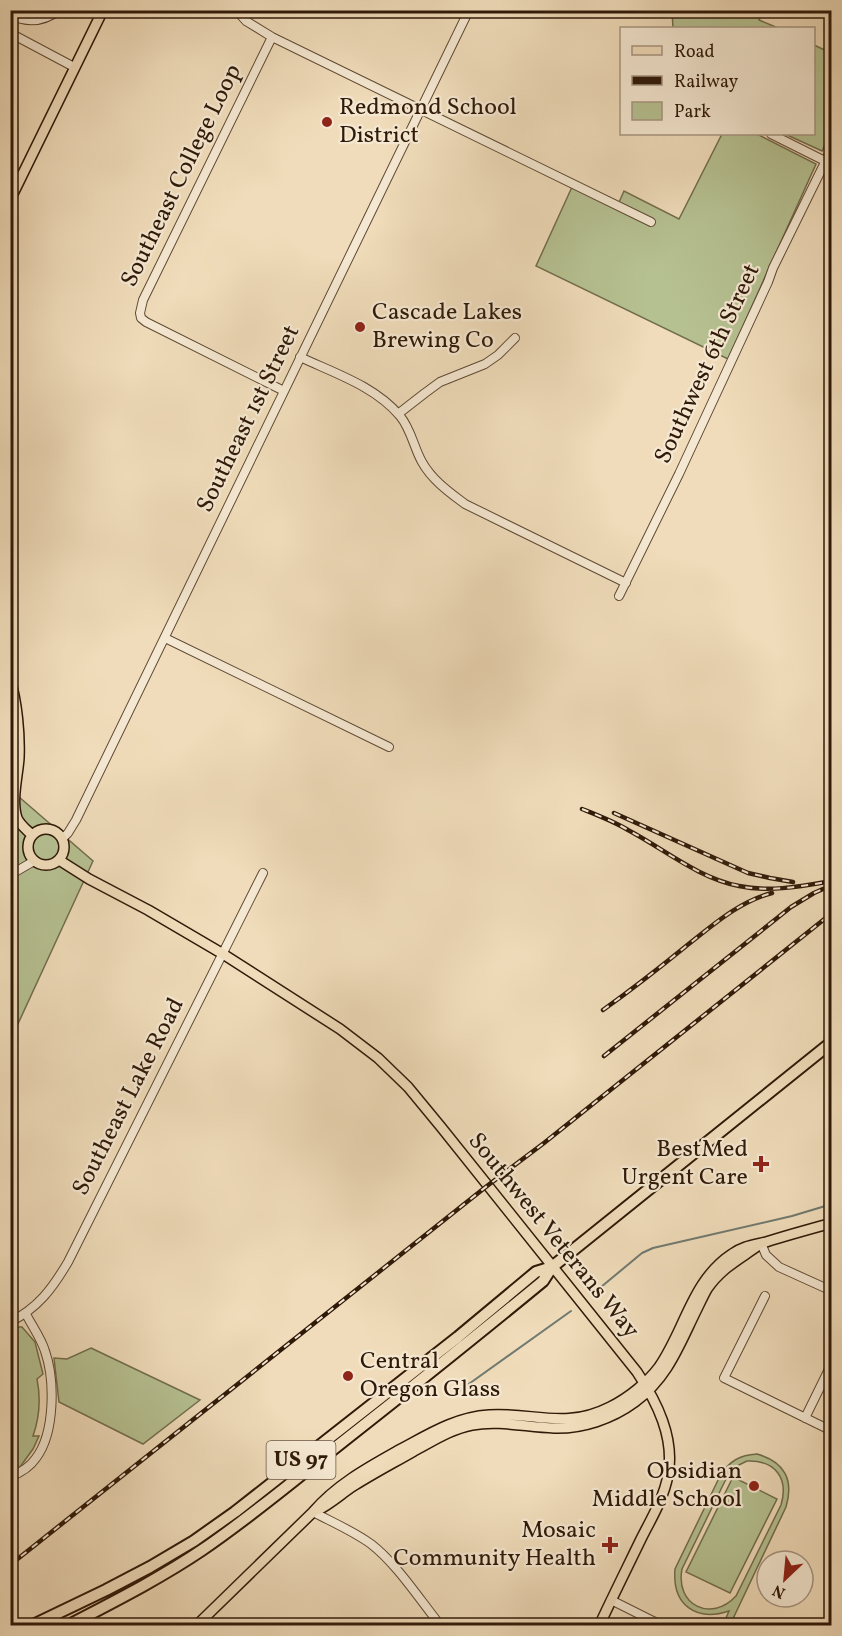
<svg xmlns="http://www.w3.org/2000/svg" width="842" height="1636" font-family="Vollkorn,serif">
  <style>
    .green { fill: #b6c192; stroke: #726d4d; stroke-width: 1.5; fill-rule: evenodd }
    .lines { fill: none; stroke-linecap: round; stroke-linejoin: round }
    .stream { stroke: #707a70; stroke-width: 2 }
    .minor-casing { stroke: #5f4a34; stroke-width: 10 }
    .major-casing { stroke: #2f1908; stroke-width: 12 }
    .highway-casing { stroke: #2f1908; stroke-width: 14 }
    .minor { stroke: #f5e8d2; stroke-width: 8 }
    .major { stroke: #f0dcba; stroke-width: 9 }
    .highway { stroke: #f0dcba; stroke-width: 10 }
    .rail-casing { stroke: #2f1908; stroke-width: 4.5 }
    .rail { stroke: #f5e8d2; stroke-width: 2; stroke-dasharray: 7; stroke-linecap: butt }
    .poi-dot { fill: #8f2418; stroke: #f5e8d2; stroke-width: 2 }
    .labels { text-anchor: middle; dominant-baseline: central; stroke-width: 4.5; stroke-linejoin: round; paint-order: stroke }
    .shield { fill: #f5e8d2; stroke: #6a5745; stroke-width: 1.5 }
    .shield-label { font-size: 22px; font-weight: bold; fill: #2f1908 }
    .poi-label { font-size: 24px; fill: #2f1908; stroke: #f5e8d2; text-anchor: start }
    .street-label { font-size: 24px; fill: #2f1908; stroke: #f5e8d2 }
  </style>
  <rect width="100%" height="100%" fill="#f0dcba"/>
  <filter id="stains"><feTurbulence type="fractalNoise" baseFrequency=".00333" numOctaves="4"/><feColorMatrix values="0 0 0 0 .2 0 0 0 0 .09 0 0 0 0 .02 0 0 0 .5 -.17"/></filter>
  <radialGradient id="worn" r=".72"><stop offset=".6" stop-color="#630" stop-opacity="0"/><stop offset="1" stop-color="#630" stop-opacity=".3"/></radialGradient>
  <path class="green" d="M672,11H764L759,20L778,28H673Z
    M814,45L831,53V132L822,151L785,134H814Z
    M722,134H757L816,164L728,359L536,266L572,187L616,209L624,191L679,219Z
    M11,790L93,861L11,1039Z
    M17,1327H22L35,1342L43,1374L37,1379C41,1399 40,1416 33,1436H39L33,1449L20,1467L11,1472L10,1329Z
    M91,1348L200,1400L143,1444L59,1402L54,1358L67,1359Z
    M757,1454C785,1462 794,1480 786,1507L730,1625H723L729,1611C696,1622 672,1605 675,1569L720,1476C729,1461 740,1455 757,1454ZM747,1461C775,1460 789,1478 781,1505L736,1596C711,1623 675,1605 682,1569L726,1479C731,1470 737,1465 747,1461Z
    M733,1477L777,1499L730,1593L686,1572Z"/>
  <g class="lines">
    <path class="stream" d="M595,1292L642,1253L653,1248L792,1216L832,1204
      M459,1391L571,1311"/>
    <g class="minor-casing">
      <path id="minor" d="M236,10L246,21L272,37L651,222
        M10,15C27,23 44,22 59,10
        M10,33L74,67
        M272,37L143,300L140,313L141,318L146,322L284,391
        M771,134L825,161
        M300,357C334,373 375,386 400,416C411,429 414,448 422,462C432,480 449,492 465,504L626,583
        M398,414L425,393L440,382L485,364L498,355L515,338
        M619,596L679,474L768,282L773,268L832,148
        M165,638L389,747
        M62,839L68,833L76,820L469,10
        M10,875L34,861
        M761,1243L766,1255L779,1267L832,1291
        M765,1296L724,1378L832,1431
        M10,1322C38,1308 52,1289 68,1262L263,873
        M805,1418L832,1363
        M10,1477C20,1473 30,1467 36,1458C55,1433 55,1380 45,1351C41,1338 32,1326 26,1314
        M313,1512C332,1522 353,1531 371,1544C396,1563 420,1600 441,1626
        M611,1600L663,1626"/>
    </g>
    <g class="major-casing">
      <path id="major" d="M10,200L103,10
        M10,679C17,702 20,734 19,758C18,775 11,801 17,818C20,825 27,830 32,835
        M28 847a18 18 0 1 1 36 0a18 18 0 1 1-36 0Z
        M59,860L89,879L148,910L223,954L340,1029L378,1058L408,1087L441,1127L637,1372C657,1402 675,1438 668,1475C664,1498 651,1519 641,1539C627,1568 613,1596 599,1626
        M318,1510C332,1503 342,1493 355,1485C374,1473 395,1462 414,1451C433,1441 451,1429 472,1425C499,1420 526,1427 554,1428C582,1429 612,1419 635,1402C667,1378 678,1348 695,1313C699,1305 703,1296 707,1289C721,1268 740,1259 759,1245
        M196,1626L313,1512C337,1484 369,1467 401,1449C429,1434 456,1417 489,1415C533,1412 565,1430 610,1407C628,1398 647,1383 659,1367C685,1330 692,1280 732,1254C743,1246 754,1245 766,1242C788,1235 810,1229 832,1223"/>
    </g>
    <g class="highway-casing">
      <path id="highway" d="M31,1626L106,1590L150,1567L194,1541L235,1512L458,1337L536,1272L552,1267
        M67,1626C113,1602 159,1579 202,1550C249,1518 292,1482 336,1447C406,1392 475,1337 543,1281L552,1267L832,1042"/>
    </g>
    <use href="#minor" class="minor"/>
    <use href="#major" class="major"/>
    <use href="#highway" class="highway"/>
    <g class="rail-casing">
      <path id="rail" d="M582,809C597,815 613,821 628,830C664,849 698,878 739,886C767,892 798,887 826,882
        M614,813L748,873L770,878L793,882
        M603,1010C631,990 658,969 685,947C712,926 738,902 772,893
        M604,1056L791,907L814,893L832,885
        M10,1565L487,1186L544,1143L832,913"/>
    </g>
    <use href="#rail" class="rail"/>
  </g>
  <g class="poi-dot">
    <circle cx="327" cy="122" r="6"/>
    <circle cx="360" cy="327" r="6"/>
    <path d="M758 1155h6v6h6v6h-6v6h-6v-6h-6v-6h6z"/>
    <circle cx="348" cy="1376" r="6"/>
    <circle cx="754" cy="1486" r="6"/>
    <path d="M607 1536h6v6h6v6h-6v6h-6v-6h-6v-6h6z"/>
  </g>
  <g class="labels">
    <rect class="shield" x="266.5" y="1441" width="69" height="38" rx="4.5"/>
    <g class="shield-label">
      <text x="301" y="1460">US 97</text>
    </g>
    <g class="poi-label">
      <text x="339" y="108">Redmond School<tspan x="339" dy="28">District</tspan></text>
      <text x="372" y="313">Cascade Lakes<tspan x="372" dy="28">Brewing Co</tspan></text>
      <text x="748" y="1150" text-anchor="end">BestMed<tspan x="748" dy="28">Urgent Care</tspan></text>
      <text x="360" y="1362">Central<tspan x="360" dy="28">Oregon Glass</tspan></text>
      <text x="742" y="1472" text-anchor="end">Obsidian<tspan x="742" dy="28">Middle School</tspan></text>
      <text x="596" y="1531" text-anchor="end">Mosaic<tspan x="596" dy="28">Community Health</tspan></text>
    </g>
    <g class="street-label">
      <text transform="translate(182 176) rotate(-64)">Southeast College Loop</text>
      <text transform="translate(708 364) rotate(-65)">Southwest 6th Street</text>
      <text transform="translate(249 419) rotate(-64)">Southeast 1st Street</text>
      <text transform="translate(129 1097) rotate(-63)">Southeast Lake Road</text>
      <text transform="translate(553 1236) rotate(51)">Southwest Veterans Way</text>
    </g>
  </g>
  <rect width="842" height="1636" fill="none" stroke="#f0dcba" stroke-width="36"/>
  <rect x="12" y="12" width="818" height="1612" fill="none" stroke="#2f1908" stroke-width="3"/>
  <rect x="18" y="18" width="806" height="1600" fill="none" stroke="#2f1908" stroke-width="1.5"/>
  <rect x="620" y="27" width="195" height="108" fill="#f5e8d2" stroke="#a69581" stroke-width="1.5"/>
  <rect x="632" y="46" width="30" height="9" fill="#f0dcba" stroke="#a69581" stroke-width="1.5"/>
  <text x="674" y="57" font-size="18" fill="#2f1908">Road</text>
  <rect x="632" y="76" width="30" height="9" fill="#2f1908" stroke="#a69581" stroke-width="1.5"/>
  <text x="674" y="87" font-size="18" fill="#2f1908">Railway</text>
  <rect x="632" y="102" width="30" height="18" fill="#b6c192" stroke="#a69581" stroke-width="1.5"/>
  <text x="674" y="117" font-size="18" fill="#2f1908">Park</text>
  <g transform="translate(785 1579) rotate(206)"><circle r="28" fill="#f5e8d2" stroke="#a69581" stroke-width="1.5"/>
  <path d="M0-4.5L10 22L0 15L-10 22Z" fill="#8f2418"/>
  <text y="-9" font-size="16" font-weight="bold" text-anchor="middle" fill="#2f1908">N</text>
  </g>
  <rect width="100%" height="100%" filter="url(#stains)"/>
  <rect width="100%" height="100%" fill="url(#worn)"/>
</svg>
